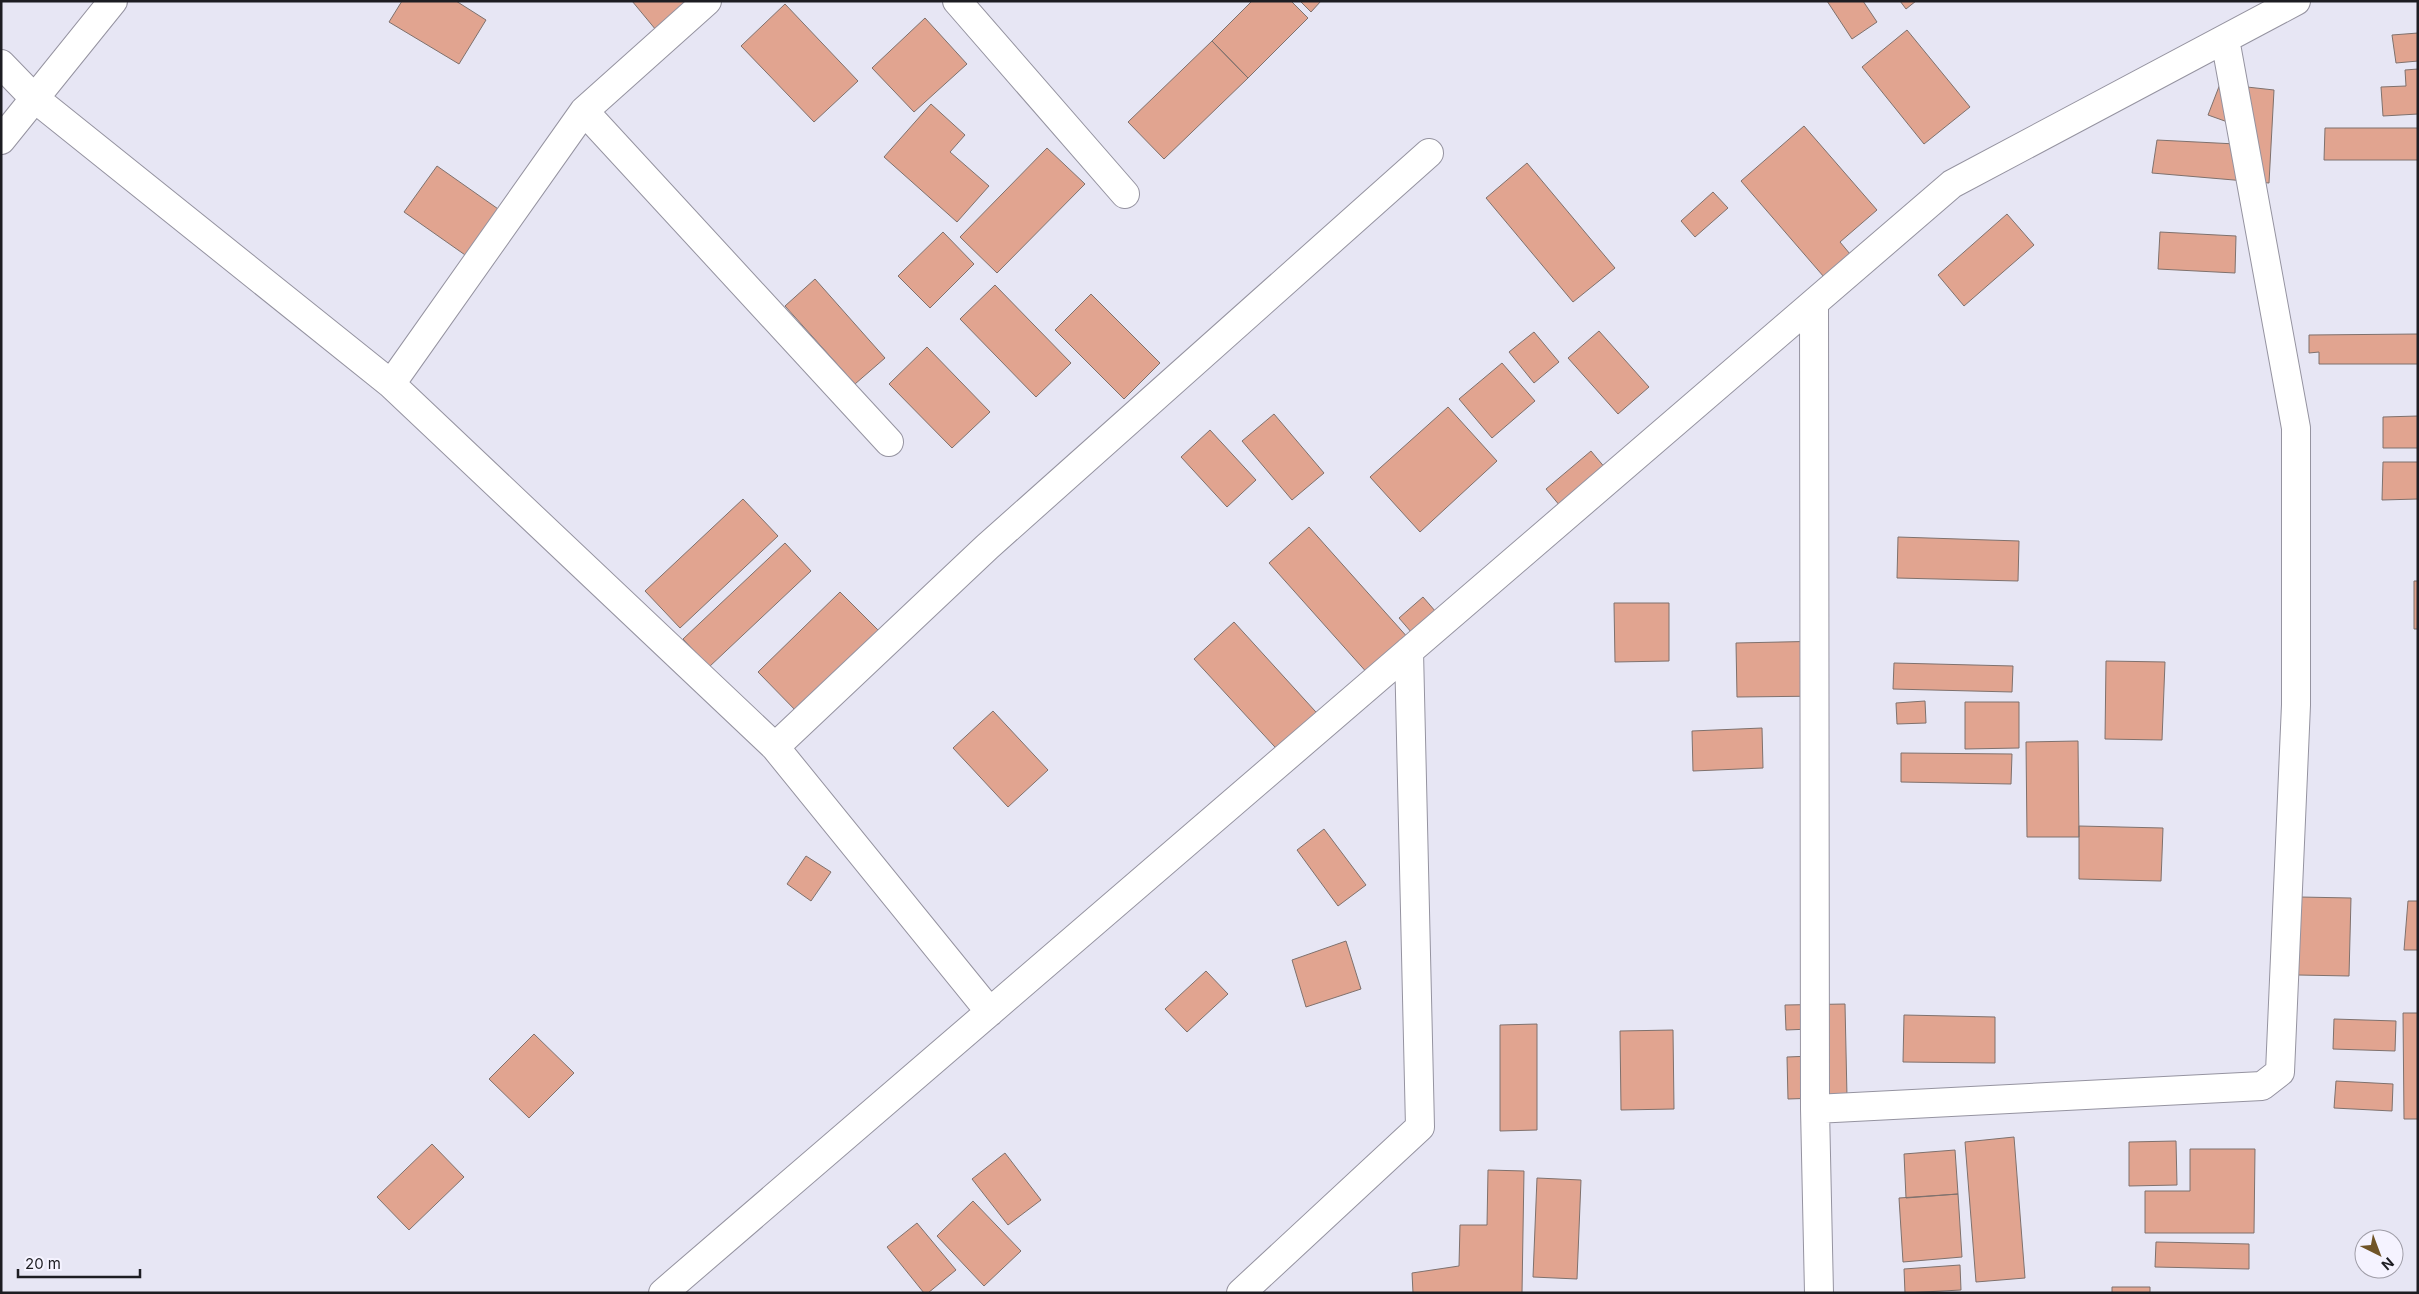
<svg xmlns="http://www.w3.org/2000/svg" width="2419" height="1294" font-family="Inter,sans-serif">
  <style>
    .building { fill: #e1a490; stroke: #7f716d }
    .lines { fill: none; stroke-linecap: round; stroke-linejoin: round }
    .minor-casing { stroke: #9593a0; stroke-width: 30 }
    .minor { stroke: #fff; stroke-width: 28 }
  </style>
  <rect width="100%" height="100%" fill="#e7e6f4"/>
  <path class="building" d="M402,1H456L486,20L459,64L389,22Z
    M632,1H691L656,30Z
    M1252,1H1291L1308,18L1248,78L1212,41Z
    M1300,1H1321L1311,12Z
    M1827,1H1863L1877,22L1852,39Z
    M1900,1H1916L1906,9Z
    M785,4L858,81L814,122L741,46Z
    M925,18L967,64L914,112L872,68Z
    M1907,30L1970,107L1924,144L1862,67Z
    M2418,33V61L2396,63L2392,35Z
    M1212,41L1248,78L1164,159L1128,122Z
    M2418,69V114L2383,116L2381,87L2406,86L2405,70Z
    M2220,84L2274,90L2269,183L2152,173L2157,140L2236,144V125L2208,115Z
    M931,104L965,135L950,152L989,186L957,222L884,157Z
    M1804,126L1877,210L1840,242L1850,254L1824,277L1741,181Z
    M2325,128H2418V160H2324Z
    M1047,148L1085,184L997,273L960,237Z
    M1527,163L1615,268L1573,302L1486,198Z
    M437,166L501,211L468,257L404,212Z
    M1713,192L1728,208L1695,237L1681,221Z
    M2007,214L2034,245L1964,306L1938,275Z
    M943,232L974,264L930,308L898,276Z
    M2160,232L2236,236L2235,273L2158,269Z
    M815,279L885,358L855,384L785,306Z
    M995,285L1071,363L1036,397L960,319Z
    M1091,294L1160,363L1124,399L1055,330Z
    M1599,331L1649,387L1618,414L1568,358Z
    M1534,332L1559,362L1534,383L1509,352Z
    M2418,334V364H2319V352L2309,353V335Z
    M927,347L990,412L952,448L889,384Z
    M1502,363L1535,401L1492,438L1459,399Z
    M1448,407L1497,461L1420,532L1370,477Z
    M1274,414L1324,473L1292,500L1242,441Z
    M2418,416V448H2383V417Z
    M1210,430L1256,480L1227,507L1181,457Z
    M1591,451L1616,481L1570,518L1546,489Z
    M2383,462H2418V499L2382,500Z
    M743,499L778,536L680,628L645,591Z
    M1309,527L1418,649L1378,685L1269,563Z
    M1898,537L2019,541L2018,581L1897,578Z
    M785,543L811,571L709,667L683,639Z
    M2414,581H2418V629H2414Z
    M840,592L882,634L800,715L758,672Z
    M1423,597L1449,627L1425,648L1399,618Z
    M1614,603H1669V661L1615,662Z
    M1234,622L1325,722L1285,758L1194,659Z
    M1828,641V696L1737,697L1736,643Z
    M2106,661L2165,662L2162,740L2105,739Z
    M1894,663L2013,666L2012,692L1893,689Z
    M1925,701L1926,723L1897,724L1896,703Z
    M1965,702H2019V748L1965,749Z
    M993,711L1048,770L1008,807L953,748Z
    M1762,728L1763,768L1693,771L1692,731Z
    M2078,741L2079,837H2027L2026,742Z
    M1901,753L2012,754L2011,784L1901,782Z
    M2079,826L2163,828L2161,881L2079,879Z
    M1324,829L1366,885L1338,906L1297,850Z
    M806,856L831,872L811,901L787,884Z
    M2300,897L2351,898L2349,976L2298,975Z
    M2408,901H2418V950H2404Z
    M1346,941L1361,989L1306,1007L1292,960Z
    M1206,971L1228,994L1187,1032L1165,1009Z
    M1845,1004L1847,1097L1788,1099L1787,1057L1812,1056L1811,1029L1786,1030L1785,1005Z
    M2403,1013H2418V1119H2404Z
    M1904,1015L1995,1017V1063L1903,1062Z
    M2334,1019L2396,1021L2395,1051L2333,1049Z
    M1537,1024V1130L1500,1131V1025Z
    M1673,1030L1674,1109L1621,1110L1620,1031Z
    M534,1034L574,1073L529,1118L489,1079Z
    M2336,1081L2393,1084L2392,1111L2334,1108Z
    M2014,1137L2025,1278L1976,1282L1965,1142Z
    M2176,1141L2177,1185L2129,1186V1142Z
    M432,1144L464,1177L409,1230L377,1197Z
    M2190,1149H2255L2254,1233H2145V1191H2190Z
    M1955,1150L1958,1194L1906,1198L1904,1154Z
    M1005,1153L1041,1200L1008,1225L972,1179Z
    M1488,1170L1524,1171L1522,1293H1413L1412,1273L1459,1266L1460,1225H1487Z
    M1537,1178L1581,1180L1577,1279L1533,1277Z
    M1958,1194L1962,1257L1903,1262L1899,1198Z
    M973,1201L1021,1251L984,1286L937,1236Z
    M917,1223L956,1270L928,1293H924L887,1247Z
    M2156,1242L2249,1244V1269L2155,1267Z
    M1960,1265L1961,1290L1905,1293L1904,1269Z
    M2112,1287H2150V1293H2112Z"/>
  <g class="lines">
    <g class="minor-casing">
      <path id="minor" d="M957,1L1125,194
        M1,64L33,97L391,384L775,747L990,1012
        M584,111L889,442
        M1,140L113,1
        M1814,303L1815,1109L1819,1293
        M391,384L584,111L707,1
        M775,747L987,547L1429,153
        M1815,1109L2262,1086L2280,1072L2296,705V428L2225,39
        M663,1293L1952,184L2296,1
        M1241,1293L1420,1127L1409,651"/>
    </g>
    <use href="#minor" class="minor"/>
  </g>
  <rect width="2419" height="1294" fill="none" stroke="#1d1d22" stroke-width="5"/>
  <g transform="translate(2379 1254) rotate(138)"><circle r="24" fill="#f5f3ff" stroke="#9f9da7"/>
  <path d="M0-4L9 19L0 12L-9 19Z" fill="#705427"/>
  <text y="-8" font-size="14" font-weight="bold" text-anchor="middle" fill="#1d1d22">N</text>
  </g>
  <path d="M18 1269v8h122v-8" fill="none" stroke="#1d1d22" stroke-width="2.5"/>
  <text x="25" y="1269" font-size="15" fill="#1d1d22" stroke="#f5f3ff" stroke-width="4" paint-order="stroke">20 m</text>
</svg>
